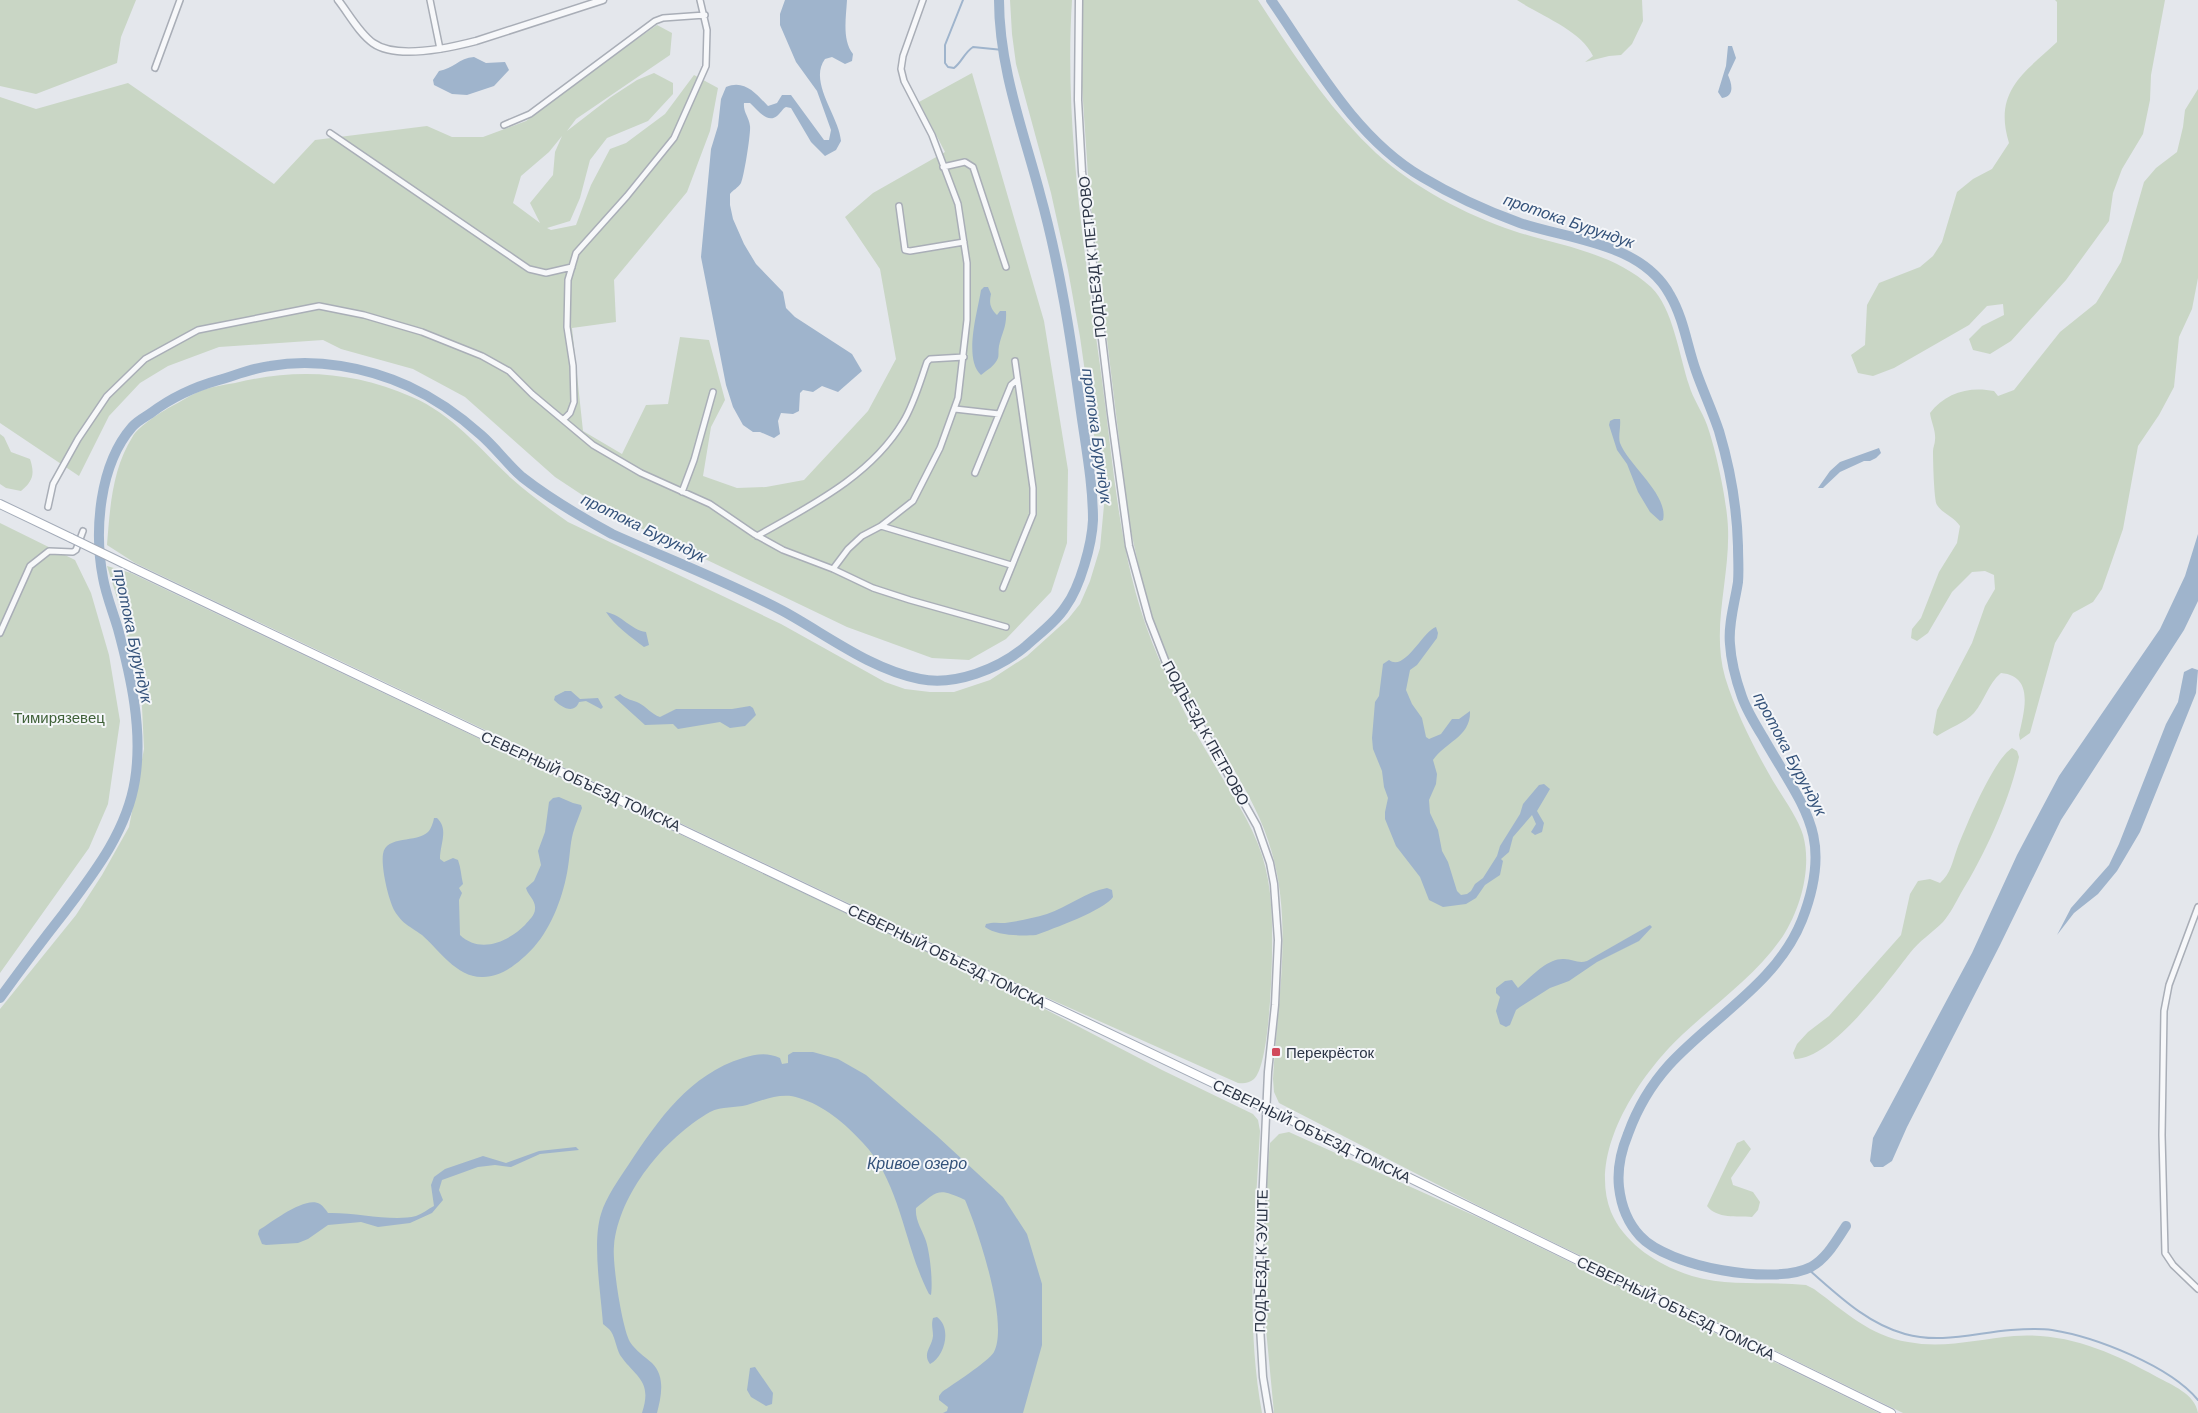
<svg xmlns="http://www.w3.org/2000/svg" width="2198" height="1413" font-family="Helvetica,sans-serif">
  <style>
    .green { fill: #c9d6c5; fill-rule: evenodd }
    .water { fill: #9fb4cc }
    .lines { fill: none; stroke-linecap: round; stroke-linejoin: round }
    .stream { stroke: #9fb4cc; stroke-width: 2 }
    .river { stroke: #9fb4cc; stroke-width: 10 }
    .minor-casing { stroke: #a9aeb7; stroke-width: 8 }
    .tertiary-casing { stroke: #a9aeb7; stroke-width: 9 }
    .primary-casing { stroke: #a3abb8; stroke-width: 10 }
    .minor { stroke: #f7f8fa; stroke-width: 5 }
    .tertiary { stroke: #f7f8fa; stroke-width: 6 }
    .primary { stroke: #fff; stroke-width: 8 }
    .primary-bridge-casing { stroke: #a3abb8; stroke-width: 10; stroke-linecap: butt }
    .primary-bridge { stroke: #fff; stroke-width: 8 }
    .poi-dot { fill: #d1495b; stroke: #f4f6f9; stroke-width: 2 }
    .labels { text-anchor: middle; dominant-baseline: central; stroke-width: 4; stroke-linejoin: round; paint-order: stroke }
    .street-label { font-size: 15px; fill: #2b3445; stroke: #f4f6f9 }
    .park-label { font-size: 15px; fill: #3f6138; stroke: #f4f6f9 }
    .poi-label { font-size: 15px; fill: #2b3445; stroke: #f4f6f9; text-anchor: start }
    .water-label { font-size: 16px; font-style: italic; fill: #34527a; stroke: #f4f6f9 }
  </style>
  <rect width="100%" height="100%" fill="#e4e7ec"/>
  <path class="green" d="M0,0H136L121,37L117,63L36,94L0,86Z
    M1010,0H1072C1064,127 1085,255 1102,380C1114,469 1119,558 1152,642C1168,683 1189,722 1211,759C1229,790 1251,821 1262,855C1267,871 1270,888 1271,905C1274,932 1272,1063 1254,1079C1249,1083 1244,1084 1238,1083L1043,996L135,563L107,545C110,508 112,469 133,436C139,426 161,412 172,406C180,402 189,396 198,392C209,387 223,385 235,383C296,368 353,371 412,397C452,414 480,449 511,478C529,494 548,508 568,522L781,624L885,682L905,689L930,692H954L990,680L1027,656L1068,619L1080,604L1090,581L1100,548L1104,505L1080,337L1068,270L1051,193L1016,64L1012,34Z
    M1083,0H1258C1293,54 1329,109 1376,153C1415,188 1464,214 1514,231C1560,246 1613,252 1651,287C1673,308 1679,355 1689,385C1693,399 1702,411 1707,425C1716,450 1727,501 1728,528C1730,579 1711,627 1725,677C1736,713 1754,748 1773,781C1782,796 1798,818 1803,835C1812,867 1801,908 1783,936C1756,976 1717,1002 1683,1034C1640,1074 1587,1152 1611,1212C1625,1245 1660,1266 1692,1276C1729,1287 1768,1281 1806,1285L1814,1289C1844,1311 1870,1336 1908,1342C1944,1349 1979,1339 2014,1336C2066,1332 2112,1352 2157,1377C2172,1385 2195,1394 2198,1413H1903L1483,1208L1279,1103L1274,1092L1273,1079C1277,1004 1293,927 1272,853C1256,794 1213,740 1183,687C1154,637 1141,578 1129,522L1089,190L1082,86Z
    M1517,0H1642L1643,21L1632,44L1621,55L1609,56L1585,62L1593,56C1581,30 1541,16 1517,0Z
    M2055,0H2165L2151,75L2150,100L2143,134L2122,169L2113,193L2109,221L2066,280L2011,341L1990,354L1973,350L1969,339L1982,326L2004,315L2003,304L1987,306L1969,325L1894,368L1873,376L1858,373L1851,355L1865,345L1867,305L1879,283L1920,267L1933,256L1942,242L1957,192L1973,179L1992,169L2009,143C1993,91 2024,73 2057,42V2Z
    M657,25L672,33L670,55L576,119L567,131L611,97L637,80L654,73L673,83V94L648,121L607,138L590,160L580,198L570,221L547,228L551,230L576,225L591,185L610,149L626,143L665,114L694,75L718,88L710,131L687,192L614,280L616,322L572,328L583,431L622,454L646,405L668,404L680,337L709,340L725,400L711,427L703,476L737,488L766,487L804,480L868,411L896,359L880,269L845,217L873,193L945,152L919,102L972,73L1044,321L1068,470L1067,543L1051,592L1006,639L969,660L932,658L847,627L611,514L555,477L465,397L413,369L341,349L323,340L219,347L168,366L140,383L109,416L79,476L0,423V97L36,109L128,83L274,184L315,140L427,126L452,137H483L526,121L590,72ZM562,136L555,152L553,175L530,203L540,223L513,203L521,176L549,152Z
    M2198,89V278L2192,309L2179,337L2174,387L2159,415L2138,446L2123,529L2102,589L2093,602L2073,613L2055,643L2030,733L2020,740L2019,735C2024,712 2035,676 2001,673C1988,684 1985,700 1974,713C1965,723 1949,728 1937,736L1933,733L1937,710L1972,643L1985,606L1995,589L1994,575L1985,571L1972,572L1952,592L1928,633L1917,641L1911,638L1912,629L1921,618L1939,572L1957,543L1960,526C1954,517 1943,514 1937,505C1934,501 1933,460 1933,451C1933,447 1935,444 1935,440C1936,430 1931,422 1930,413C1945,393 1969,386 1994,391L1998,396L2014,390L2060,332L2096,303L2121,262L2144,182L2156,168L2177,152L2183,127L2185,110Z
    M0,434L4,437L11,452L30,459C35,474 33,481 21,491L6,488L0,484Z
    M0,523L75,560L91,593L109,655L120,721L108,804L89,848L0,973Z
    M107,566L131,573L1018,995L1162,1070L1253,1114L1258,1120L1260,1131C1255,1225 1245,1320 1262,1413H0V1009L76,915L102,875L129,827L144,749L142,707L132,655L119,604Z
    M2012,748L2017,751L2019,757C2009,802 1985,854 1961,893C1956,902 1950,914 1943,922C1932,933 1919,941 1910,953C1888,981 1832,1059 1795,1059L1793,1053L1797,1044L1808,1032L1829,1016L1901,935L1910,894L1918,881L1930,879L1940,883C1951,873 1952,863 1957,849C1966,826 1993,760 2012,748Z
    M1289,1132L1484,1220L1879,1413H1274L1264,1308L1267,1171L1270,1143L1279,1134Z
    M1744,1140L1751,1149L1731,1178L1733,1185L1753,1192L1760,1202L1758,1210L1752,1217C1737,1216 1717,1219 1707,1206L1737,1143Z"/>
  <path class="water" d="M785,0H847C846,18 842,40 853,54L852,61L845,64L832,57L825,59C808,82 839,116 841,141L836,150L825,156L811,142L791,108L786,107C782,109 781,113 777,116C767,124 757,109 750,103H744C743,112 749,117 750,126C751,133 744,177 741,183C738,188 733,190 730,194V205L733,219L744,244L756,264L783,292L786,308L795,317L852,354L862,371L838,392L822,386L813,392L803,390L800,393L799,411L793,414L781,413L778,421L780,434L774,438L760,432H753L743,425L733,407L726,385L701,257L711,149L718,126L721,99L726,87C745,79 756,94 768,106L777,103L782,95H791L824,140H829L831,130L817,91L796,62L780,25V14Z
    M1728,46H1732L1736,58L1728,75C1732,84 1735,96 1722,98L1718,92L1726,66Z
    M474,57L486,63L505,62L509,70L494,86L467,95L452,94L434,85L433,80L439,71C453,69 459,58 474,57Z
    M984,287H988L991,294C989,303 990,308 997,315L1000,311H1006C1007,327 1002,332 999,346C998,350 999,355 998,358C995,366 987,370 981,375C963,359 978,310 981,290Z
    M1614,419H1620C1621,426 1618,437 1620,443C1629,466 1669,495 1663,520L1660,521L1650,512L1638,492L1627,464L1617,450L1609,425L1610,421Z
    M1879,448L1881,453L1876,458L1870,461H1864L1840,472L1823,488H1818L1830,471L1840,462Z
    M2198,534V601L2184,630L2061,820L2000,945L1907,1127L1892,1161L1883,1167H1874L1870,1161L1873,1138L1972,953L2017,855L2059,776L2160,629L2185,576Z
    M606,612C622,615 631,630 646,632L649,645L644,647C632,638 614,625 606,612Z
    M1436,627L1438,633L1437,638L1417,665L1410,670L1406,690L1412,704L1422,718L1426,737L1429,739L1441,734L1452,719H1459L1470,711C1471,737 1445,742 1433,760L1437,774L1436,784L1429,800L1430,813L1438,830L1442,851L1448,862L1457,891L1461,895L1467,894L1471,891L1475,884L1483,878L1497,856L1500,846L1520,814L1523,804L1539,785L1544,784L1550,789L1537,811L1544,823L1542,832L1535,835L1531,832L1536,824L1532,815L1513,837L1509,852L1501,859L1503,861L1500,875L1485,885L1476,898L1466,904L1443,907L1429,900L1420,877L1396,846L1385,819V812L1388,798L1384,787L1382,771L1373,749L1372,738L1375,702L1379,696L1383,664L1389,660C1405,672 1422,632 1436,627Z
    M2192,668L2198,670L2196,693L2140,832L2117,871L2098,894L2074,913L2057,935L2071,908L2109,865L2119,844L2166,724L2178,702L2184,672Z
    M565,691H571L580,699L598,698L603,707L601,709L586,701L579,702C574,715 561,707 554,700L555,696Z
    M620,694C629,701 631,699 639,703C647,707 651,714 660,717L676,709H732L750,706L753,708L756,715L745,726L730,728L720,722L678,729L673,724L645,725L614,697Z
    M559,797L573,803L581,805L582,808C579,817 575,825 573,833C570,844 570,856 568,867C564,894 552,927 534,947C521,961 503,977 483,977C457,978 439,950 422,935C410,926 403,925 394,910C388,898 381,867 383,854C386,835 417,843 428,832C431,829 433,823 434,818H437C449,829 440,844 440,859L444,862L453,858L458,860C461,868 461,876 463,884L459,888L462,893L459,900L460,935C480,954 508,942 525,925C529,920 535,915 535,909C536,900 528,896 526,888L534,881L541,865L538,851L545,832L549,802L553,798Z
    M1107,888L1112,890L1113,897C1105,910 1052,929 1036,935C1021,936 997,936 985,927L986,924C993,922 998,923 1005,923C1020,921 1033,918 1047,914C1068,907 1085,892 1107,888Z
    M1650,925L1652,927L1639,941L1597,962L1569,981L1550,988L1520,1007L1516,1010L1510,1025L1506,1027L1500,1024L1496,1011L1500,997L1496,993V988L1505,981L1512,980L1518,988C1530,978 1547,958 1564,959C1573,959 1578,964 1587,961Z
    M793,1052H813L838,1059L866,1075L937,1136L1003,1197L1027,1234L1042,1284V1345L1023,1413H943L947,1411L948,1407L939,1400V1396L942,1392C953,1384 988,1362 994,1352C1009,1323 978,1230 965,1200C937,1187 938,1191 916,1208C915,1221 922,1229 926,1241C930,1254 933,1281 931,1295L929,1294C904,1246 901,1183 863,1143C846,1124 823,1105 799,1098C782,1092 763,1100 747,1105C735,1108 722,1106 710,1112C665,1138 619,1193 614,1246C612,1262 622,1328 630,1342C636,1351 644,1356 652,1363C666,1377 661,1397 657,1413H642C653,1380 635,1377 620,1355C616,1348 615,1335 609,1329C607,1327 605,1326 603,1324C601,1294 592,1243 601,1214C606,1197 619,1179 629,1164C658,1120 690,1074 743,1058C756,1054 767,1052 780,1058L782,1064L788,1063V1055Z
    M576,1147L579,1150L540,1154L511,1167L495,1165L478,1167L442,1180L439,1190L443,1200L432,1213L410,1223L378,1227L361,1222L328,1225L308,1239L298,1243L266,1245L262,1244L258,1234L259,1230C272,1222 306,1195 320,1204C323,1206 326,1210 328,1213C355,1212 392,1222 416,1216C422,1214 428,1209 434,1206L431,1185L434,1177L445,1169L483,1156L506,1163L539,1151Z
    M937,1317C952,1328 945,1356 930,1364C922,1353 932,1347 933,1336C933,1329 931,1325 933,1318Z
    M755,1367L773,1393L772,1404L766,1406L751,1397L747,1390L750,1368Z"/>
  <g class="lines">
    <path class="stream" d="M963,0L945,45V63L948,67L954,68C962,62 964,53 973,47L1003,50
      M1808,1269C1838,1295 1866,1323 1905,1334C1940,1344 1975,1333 2011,1330C2024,1329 2039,1328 2052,1330C2096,1337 2170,1366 2198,1400"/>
    <path class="river" d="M1271,0C1314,62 1355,138 1422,177C1452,195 1487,211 1520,223C1571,240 1642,243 1670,295C1684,319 1687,346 1696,371C1703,391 1712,410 1719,431C1730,468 1737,507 1738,546C1738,558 1739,570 1738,582C1735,602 1728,624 1730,644C1731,662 1736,680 1742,697C1747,711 1755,724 1763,737C1803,808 1835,835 1802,920C1777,983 1713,1017 1669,1065C1651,1085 1637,1109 1628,1134C1621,1151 1617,1168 1619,1187C1621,1205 1627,1222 1640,1236C1668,1267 1774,1286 1811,1267C1827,1258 1836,1241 1846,1226
      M0,998C21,969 42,941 64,913C94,873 127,831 135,780C143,730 131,677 118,629C113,612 106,595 103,578C94,531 99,465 132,427C137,421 145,417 151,413C172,397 194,387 219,380C236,375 253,368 270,366C316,358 366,367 408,386C434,398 460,416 481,435C496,448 507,464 522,477C550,499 581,517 612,534C668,559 728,582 783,611C827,635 870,669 920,679C955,686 999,669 1026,646C1039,634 1056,622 1066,606C1080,587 1092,544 1093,520C1093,484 1086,448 1081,412C1071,339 1060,266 1040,194C1023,130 999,67 999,0"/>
    <g class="minor-casing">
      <path id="minor" d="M430,0L440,49
        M155,68L180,0
        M504,125L530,114L655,21L663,18L705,15
        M330,133L529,269L546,273L572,267
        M943,167L965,162L973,167L1006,267
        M899,206L905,250L910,251L964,242
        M955,409L999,414
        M564,419L570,413L574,402L573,366L567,327L568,280L576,253L627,196L674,138L706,66L707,30L700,0
        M975,473L1011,385L1017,380
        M682,492L694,460L713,392
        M48,507L53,484L78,439L107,396L145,359L198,330L319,306L364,315L422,332L482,356L509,371L532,394L593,445L641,473L710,504L754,534L783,550L833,569L873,588L910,600L1006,627
        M881,526L1011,565
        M757,536C810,506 871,476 903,422C914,404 920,382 927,362L930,359L964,357
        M833,569L848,549L862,536L881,526L913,501L940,448L958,398L967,320V263L958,204L932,135L904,81L901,69L903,56L923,0
        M1003,588L1033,514V488L1015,361
        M0,633L30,566L49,551L73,552L76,550L83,531
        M2198,907L2169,985L2164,1011L2162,1135L2165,1253L2173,1265L2198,1289"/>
    </g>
    <g class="tertiary-casing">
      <path id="tertiary" d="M338,0C349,14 359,33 373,43C397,60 449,48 476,41L603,0
        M1079,0L1078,100L1082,172L1111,414L1129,546L1149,619L1168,668L1257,826L1270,863L1274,884L1278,940L1275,1005L1268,1072L1258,1293L1263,1377L1269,1413"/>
    </g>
    <g class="primary-casing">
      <path id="primary" d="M0,504L71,538
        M133,568L1293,1121L1891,1413"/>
    </g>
    <use href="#minor" class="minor"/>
    <use href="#tertiary" class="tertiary"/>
    <use href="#primary" class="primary"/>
    <g class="primary-bridge-casing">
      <path id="primary-bridge" d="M71,538L133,568"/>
    </g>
    <use href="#primary-bridge" class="primary-bridge"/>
  </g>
  <rect class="poi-dot" x="1271" y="1047" width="10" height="10" rx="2.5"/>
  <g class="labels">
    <g class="street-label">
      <text transform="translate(1092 257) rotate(-96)">ПОДЪЕЗД К ПЕТРОВО</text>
      <text transform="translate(1206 733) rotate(61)">ПОДЪЕЗД К ПЕТРОВО</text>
      <text transform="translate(581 781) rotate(25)">СЕВЕРНЫЙ ОБЪЕЗД ТОМСКА</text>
      <text transform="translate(947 956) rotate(26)">СЕВЕРНЫЙ ОБЪЕЗД ТОМСКА</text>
      <text transform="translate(1312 1131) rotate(26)">СЕВЕРНЫЙ ОБЪЕЗД ТОМСКА</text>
      <text transform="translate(1261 1261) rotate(-89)">ПОДЪЕЗД К ЭУШТЕ</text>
      <text transform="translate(1676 1308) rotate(26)">СЕВЕРНЫЙ ОБЪЕЗД ТОМСКА</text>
    </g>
    <g class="park-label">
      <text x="59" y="717">Тимирязевец</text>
    </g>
    <g class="poi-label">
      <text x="1286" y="1052">Перекрёсток</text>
    </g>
    <g class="water-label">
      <text transform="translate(1569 221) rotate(19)">протока Бурундук</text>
      <text transform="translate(1097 436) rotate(82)">протока Бурундук</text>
      <text transform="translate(644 528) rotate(26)">протока Бурундук</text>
      <text transform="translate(133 636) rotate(78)">протока Бурундук</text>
      <text transform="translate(1790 754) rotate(62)">протока Бурундук</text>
      <text x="917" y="1163">Кривое озеро</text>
    </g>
  </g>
</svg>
